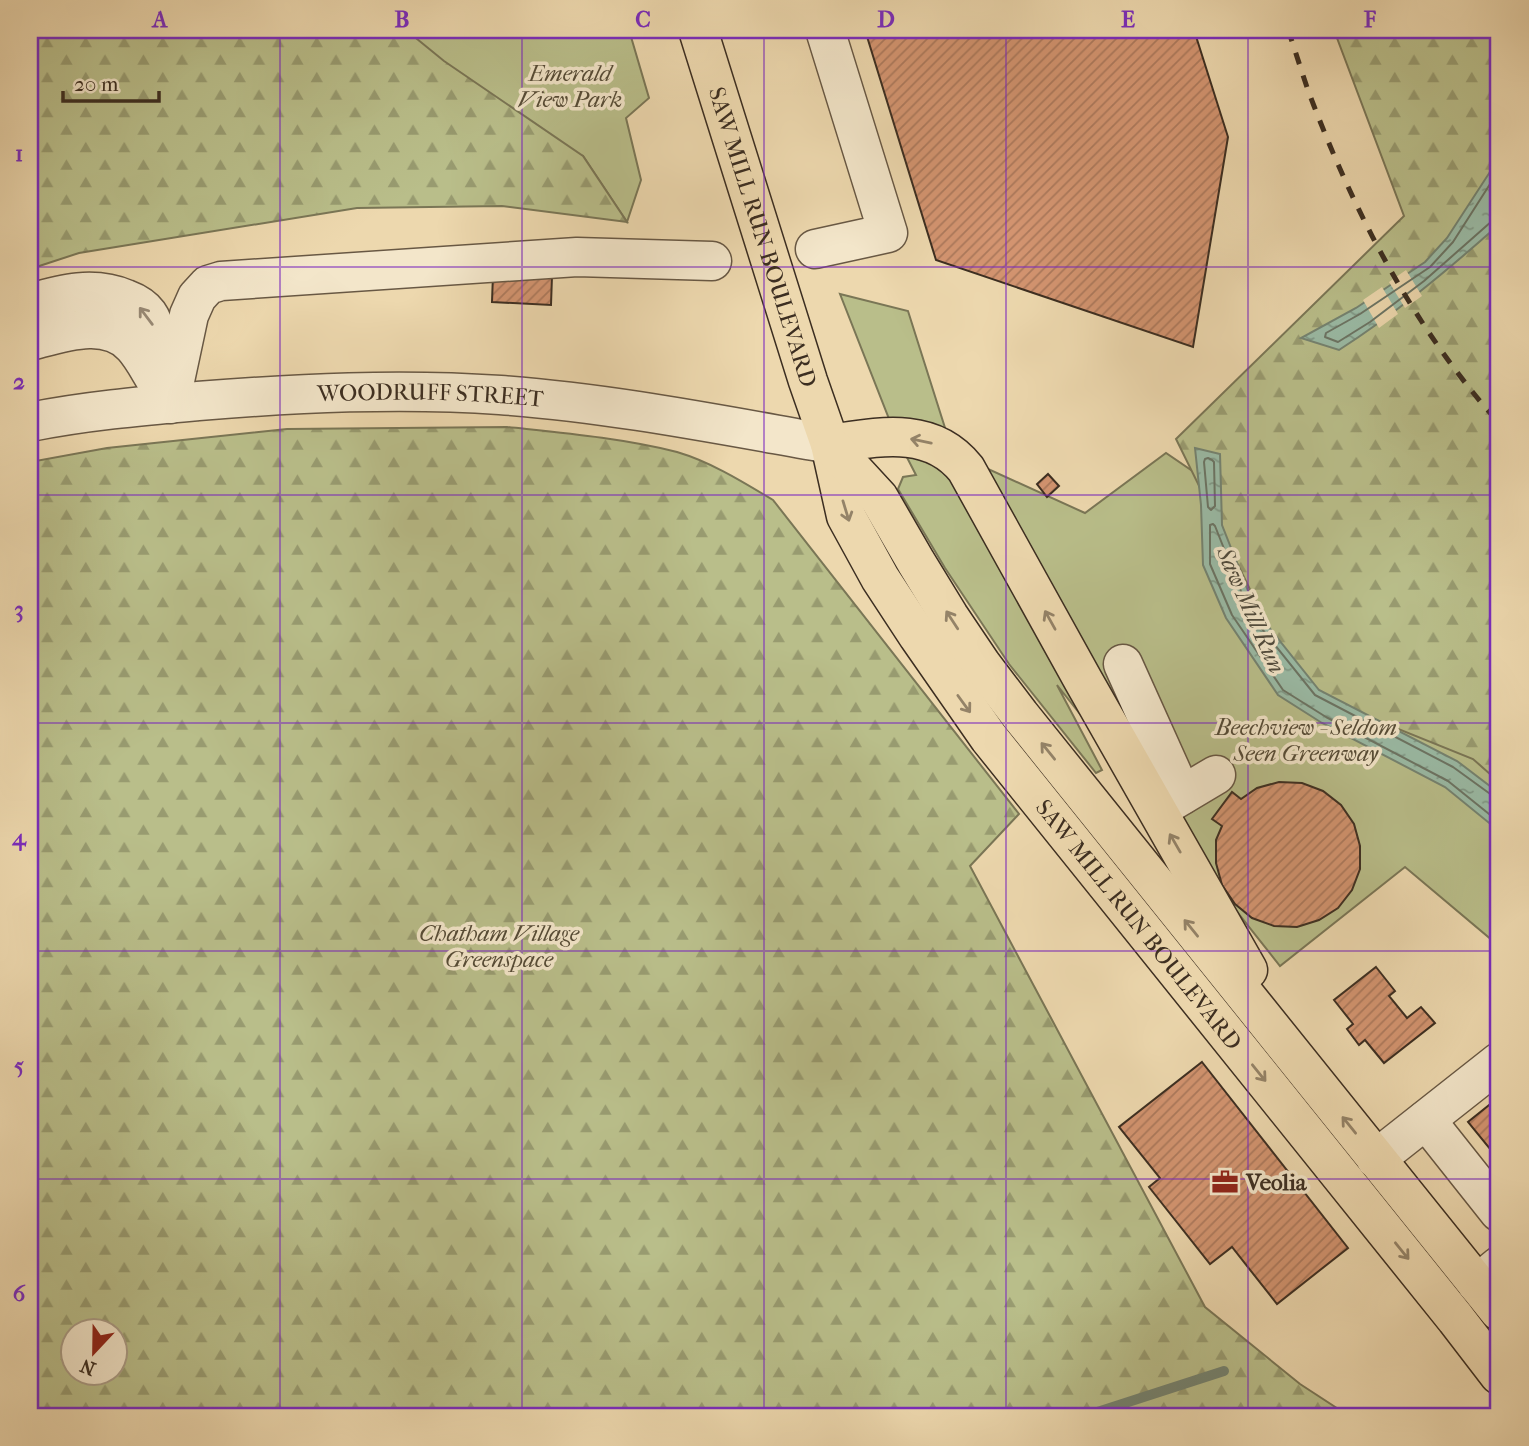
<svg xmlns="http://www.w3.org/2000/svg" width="1529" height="1446" font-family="'IM FELL French Canon',serif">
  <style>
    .green { fill: #b9be8a; stroke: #7a7656; stroke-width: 2 }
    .forest { fill: url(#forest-firs); stroke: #7a7656; stroke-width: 2; fill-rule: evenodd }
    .water { fill: url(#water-ripples); stroke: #748371; stroke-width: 2 }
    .pier { fill: #edd8ae }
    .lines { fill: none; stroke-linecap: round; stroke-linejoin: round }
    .shore { stroke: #6b7464; stroke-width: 2 }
    .stream { stroke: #748371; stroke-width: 10 }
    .building { fill: url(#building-hatch); stroke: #3c2e21; stroke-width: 2 }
    .minor-casing { stroke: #685844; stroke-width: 41 }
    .highway-casing { stroke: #3c2e21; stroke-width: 41 }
    .minor { stroke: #f3e6ca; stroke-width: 38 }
    .highway { stroke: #edd8ae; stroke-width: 38 }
    .rail { stroke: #3c2e21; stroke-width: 5; stroke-dasharray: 12 12; stroke-linecap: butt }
    .oneway { stroke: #988a76 }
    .oneway2 { stroke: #948368 }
    .grid { fill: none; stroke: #7b2cbf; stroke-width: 2; stroke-opacity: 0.55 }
    .labels { text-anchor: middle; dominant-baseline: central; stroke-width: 7; stroke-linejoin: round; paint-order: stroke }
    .park-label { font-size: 23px; font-style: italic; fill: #554b36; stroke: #f3e6ca }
    .street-label { font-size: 23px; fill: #3c2e21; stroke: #f3e6ca }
    .poi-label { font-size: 23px; font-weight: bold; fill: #3c2e21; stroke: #f3e6ca; text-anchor: start }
    .water-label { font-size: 24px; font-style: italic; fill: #4f4a3c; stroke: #f3e6ca }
    .neatline { fill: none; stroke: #7b2cbf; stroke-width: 2.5 }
    .grid-label { font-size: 23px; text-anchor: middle; font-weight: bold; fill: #7b2cbf }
  </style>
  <defs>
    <pattern id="forest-firs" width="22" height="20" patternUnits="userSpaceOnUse" patternTransform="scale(1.75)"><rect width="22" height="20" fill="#b9be8a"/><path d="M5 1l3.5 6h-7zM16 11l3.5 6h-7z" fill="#989b70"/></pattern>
    <pattern id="water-ripples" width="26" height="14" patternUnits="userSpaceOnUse" patternTransform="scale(1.75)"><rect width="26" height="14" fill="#9abba6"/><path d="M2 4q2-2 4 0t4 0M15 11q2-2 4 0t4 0" fill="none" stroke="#7f9887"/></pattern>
    <pattern id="building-hatch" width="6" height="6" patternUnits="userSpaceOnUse" patternTransform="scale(1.75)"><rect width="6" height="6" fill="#d39470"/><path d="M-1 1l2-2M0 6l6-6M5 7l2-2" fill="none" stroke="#ac795c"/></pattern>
  </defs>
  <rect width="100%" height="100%" fill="#edd8ae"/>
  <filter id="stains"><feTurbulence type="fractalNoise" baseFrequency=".00286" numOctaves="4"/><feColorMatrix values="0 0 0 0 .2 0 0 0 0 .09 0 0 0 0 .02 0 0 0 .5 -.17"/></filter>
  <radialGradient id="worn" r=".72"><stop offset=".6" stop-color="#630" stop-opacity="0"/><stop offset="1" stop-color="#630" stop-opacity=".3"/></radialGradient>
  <path class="green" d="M30,30H629L649,98L626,118L641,180L627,222L583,156Z
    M840,294L908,311L953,453L1085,513L1166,453L1499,680V946L1405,867L1280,966L1057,685L1102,770L1096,773L1009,664L945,568L898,489L903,477L916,475L895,434Z"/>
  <path class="forest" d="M30,30H406L444,61L583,156L627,222L502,206L357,208L79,253L30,269Z
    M1334,30H1499V782L1473,759L1299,689L1176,439L1404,216Z
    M507,427C563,433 621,438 677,452C711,462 743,482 773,500L1019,814L970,866L1205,1307L1300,1384L1349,1416H30V462L107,448L287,429ZM74,1330H116V1372H74Z"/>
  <path class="water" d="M1499,158V223L1494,229C1444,273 1395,314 1339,350L1301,338L1356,308L1425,262L1447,238Z
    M1195,448L1220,454L1222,525L1256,611L1319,690L1457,761L1499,793V831L1445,787L1322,723L1278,695L1226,618L1203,565L1201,505Z"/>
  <path class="pier" d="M1406,270L1422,296L1405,308L1389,282Z
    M1382,287L1398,314L1379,328L1363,300Z"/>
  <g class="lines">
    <path class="shore" d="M1499,170L1453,242L1430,267L1360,314L1326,333L1325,337L1338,342L1370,322L1424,281L1492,221L1499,220
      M1208,458L1212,460L1214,462L1215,506L1211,510L1208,507L1204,462L1205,459Z
      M1499,798L1493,796L1453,767L1315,695L1250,614L1215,526L1213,524L1210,525V564L1232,615L1283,690L1326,717L1448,781L1499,822"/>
    <path class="stream" d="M1085,1416L1224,1371"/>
  </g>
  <path class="building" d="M865,30H1194L1228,137L1193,347L936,260Z
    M493,274L552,276L551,305L492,302Z
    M1048,474L1059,486L1047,497L1037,484Z
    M1279,782L1302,783L1323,791L1341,805L1354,824L1360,846V869L1352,890L1338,908L1319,920L1297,927L1274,926L1252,918L1235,904L1222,885L1216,863V840L1222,826L1212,819L1232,792L1241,799L1257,788Z
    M1376,967L1395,991L1389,996L1407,1018L1421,1007L1435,1023L1384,1063L1365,1040L1359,1045L1347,1029L1353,1024L1334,1000Z
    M1202,1062L1348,1248L1277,1304L1232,1247L1210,1264L1149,1187L1160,1178L1119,1127Z
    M1499,1097V1160L1468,1122Z"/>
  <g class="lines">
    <g class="minor-casing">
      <g id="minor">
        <path d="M815,249L888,233L825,30"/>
        <path d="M30,303C62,294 93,285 126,299C134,302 143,307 148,314C159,329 163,369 167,388"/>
        <path d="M30,341C61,333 107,316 133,346C144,358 151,374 160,387"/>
        <path d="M170,404L189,315L197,297L208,285L221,281L577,257L712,261"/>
        <path id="s1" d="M30,422C85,411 142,406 198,401C298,393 400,388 500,395C611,403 721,425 830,444"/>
        <path d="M1123,664L1182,795"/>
        <path d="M1159,809L1216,775"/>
        <path d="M1426,1120L1499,1212"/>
        <path d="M1376,1159L1499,1062"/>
        <path d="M1477,1284L1499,1266"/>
      </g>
    </g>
    <g class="highway-casing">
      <g id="highway">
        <path id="s2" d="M698,30L808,381L830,444L846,516L880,578L918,636L989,738L1456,1319L1499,1375"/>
        <path d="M830,444C878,437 931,425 966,469L1083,680L1248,970"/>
        <path d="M832,447L879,498L916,562L949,616L982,665L1020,715L1499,1311"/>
      </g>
    </g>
    <use href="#minor" class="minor"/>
    <use href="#highway" class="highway"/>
    <path class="rail" d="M1288,30C1297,55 1304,81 1314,106C1358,220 1417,332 1499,423"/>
  </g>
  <defs><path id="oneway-shaft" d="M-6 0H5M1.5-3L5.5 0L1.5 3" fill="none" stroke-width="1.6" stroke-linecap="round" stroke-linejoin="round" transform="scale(1.75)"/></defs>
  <use class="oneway" href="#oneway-shaft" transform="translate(146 316) rotate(-127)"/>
  <g class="oneway2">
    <use href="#oneway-shaft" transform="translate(921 441) rotate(-168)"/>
    <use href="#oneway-shaft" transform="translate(846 511) rotate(73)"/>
    <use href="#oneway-shaft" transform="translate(952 620) rotate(-123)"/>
    <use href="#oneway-shaft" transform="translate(1050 620) rotate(-119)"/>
    <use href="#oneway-shaft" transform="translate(964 704) rotate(54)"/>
    <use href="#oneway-shaft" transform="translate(1048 751) rotate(-129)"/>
    <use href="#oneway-shaft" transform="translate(1175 843) rotate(-120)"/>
    <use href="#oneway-shaft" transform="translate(1191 928) rotate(-129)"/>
    <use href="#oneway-shaft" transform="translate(1259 1073) rotate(51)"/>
    <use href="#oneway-shaft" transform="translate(1349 1125) rotate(-129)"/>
    <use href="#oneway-shaft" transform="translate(1402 1251) rotate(51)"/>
  </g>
  <path class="grid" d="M280,30V1416M522,30V1416M764,30V1416M1006,30V1416M1248,30V1416M30,267H1499M30,495H1499M30,723H1499M30,951H1499M30,1179H1499"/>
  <defs>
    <g id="office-bare" transform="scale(2.1)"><path d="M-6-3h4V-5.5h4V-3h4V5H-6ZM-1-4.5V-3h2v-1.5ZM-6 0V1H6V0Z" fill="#8f2418" stroke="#f3e6ca" stroke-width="2.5" paint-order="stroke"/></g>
  </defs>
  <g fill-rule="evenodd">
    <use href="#office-bare" x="1225" y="1182"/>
  </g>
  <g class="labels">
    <g class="park-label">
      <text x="570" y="73">Emerald<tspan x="570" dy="26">View Park</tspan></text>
      <text x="1306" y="727">Beechview - Seldom<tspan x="1306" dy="26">Seen Greenway</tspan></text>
      <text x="499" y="933">Chatham Village<tspan x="499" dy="26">Greenspace</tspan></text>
    </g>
    <g class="street-label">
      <text stroke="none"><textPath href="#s2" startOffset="217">SAW MILL RUN BOULEVARD</textPath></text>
      <text stroke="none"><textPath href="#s1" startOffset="402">WOODRUFF STREET</textPath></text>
      <text stroke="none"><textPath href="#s2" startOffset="1012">SAW MILL RUN BOULEVARD</textPath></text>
    </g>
    <g class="poi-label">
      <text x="1246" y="1182">Veolia</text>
    </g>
    <g class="water-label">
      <text transform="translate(1251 610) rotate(66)">Saw Mill Run</text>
    </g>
  </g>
  <rect width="1529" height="1446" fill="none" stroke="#edd8ae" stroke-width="77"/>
  <g transform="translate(94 1352) rotate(202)"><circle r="33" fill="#f3e6ca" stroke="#aa9c86" stroke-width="2"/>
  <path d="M0-5L12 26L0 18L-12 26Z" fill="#8f2418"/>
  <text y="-10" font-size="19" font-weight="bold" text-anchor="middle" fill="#3c2e21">N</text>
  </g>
  <path d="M63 91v10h96v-10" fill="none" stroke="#3c2e21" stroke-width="3.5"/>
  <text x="74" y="91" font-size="21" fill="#3c2e21" stroke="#f3e6ca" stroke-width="5" paint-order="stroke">20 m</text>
  <rect x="38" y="38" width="1452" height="1370" class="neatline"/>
  <g class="grid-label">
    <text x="160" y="27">A</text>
    <text x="402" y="27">B</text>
    <text x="643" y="27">C</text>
    <text x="886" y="27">D</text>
    <text x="1128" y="27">E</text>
    <text x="1370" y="27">F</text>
    <text x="19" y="161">1</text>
    <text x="19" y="389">2</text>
    <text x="19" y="617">3</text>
    <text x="19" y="845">4</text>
    <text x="19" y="1073">5</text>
    <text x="19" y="1301">6</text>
  </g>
  <rect width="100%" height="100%" filter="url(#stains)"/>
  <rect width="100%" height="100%" fill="url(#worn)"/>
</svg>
